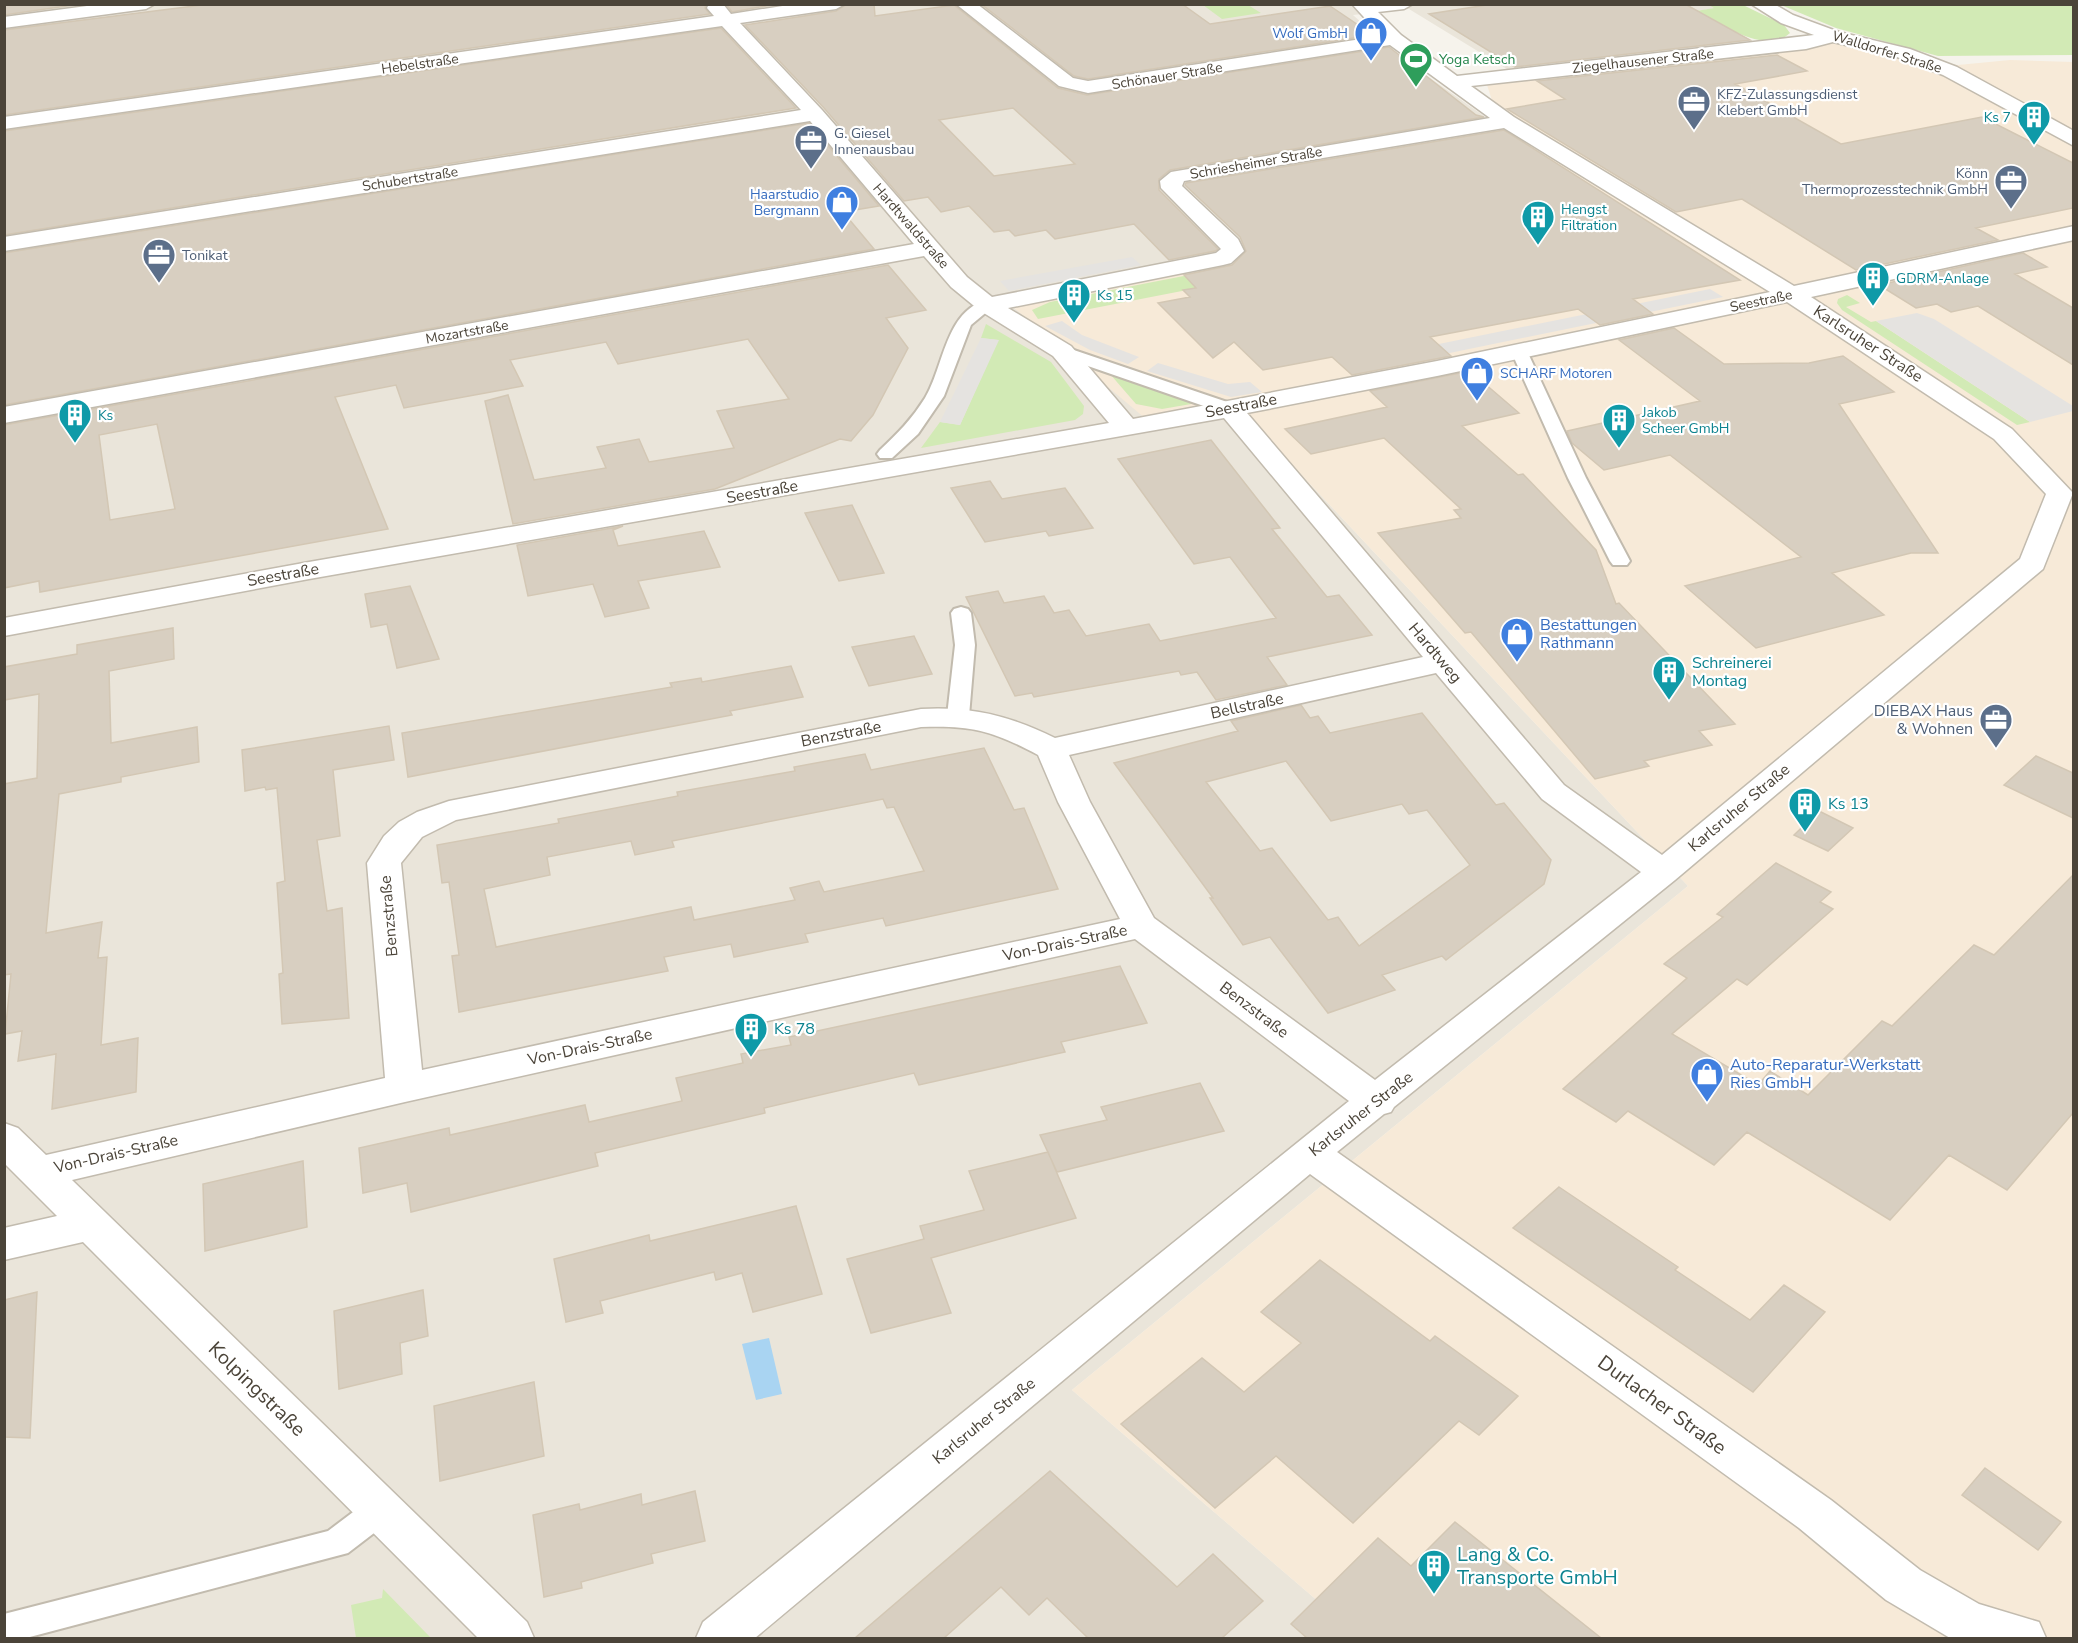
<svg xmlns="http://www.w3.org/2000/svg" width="2078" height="1643" font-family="'Nunito Sans',sans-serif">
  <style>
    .residential { fill: #eae5da }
    .commercial { fill: #f7ead8 }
    .green { fill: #d2eab5 }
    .parking { fill: #e5e3e0 }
    .water { fill: #a9d4f2 }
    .building { fill: #d8cfc1; stroke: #d3c7b4; stroke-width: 1.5; fill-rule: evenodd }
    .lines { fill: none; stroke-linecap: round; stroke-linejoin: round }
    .service-casing { stroke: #c2bbae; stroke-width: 4 }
    .minor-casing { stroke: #c2bbae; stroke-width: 3 }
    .service { fill: #fff; fill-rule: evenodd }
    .minor { fill: #fff; fill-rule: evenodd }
    .labels { text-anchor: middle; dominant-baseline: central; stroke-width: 4.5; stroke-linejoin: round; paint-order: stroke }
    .far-shop-label { font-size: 14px; fill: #366cbe; stroke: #fff; text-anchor: end }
    .far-street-label { font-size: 14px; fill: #4b4439; stroke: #fff }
    .far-leisure-label { font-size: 14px; fill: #27864d; stroke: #fff; text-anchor: start }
    .far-service-label { font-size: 14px; fill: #4e5e75; stroke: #fff; text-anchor: start }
    .far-culture-label { font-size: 14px; fill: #0d838f; stroke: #fff; text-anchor: start }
    .street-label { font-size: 16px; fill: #4b4439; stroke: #fff }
    .shop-label { font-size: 16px; fill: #366cbe; stroke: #fff; text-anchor: start }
    .culture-label { font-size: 16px; fill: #0d838f; stroke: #fff; text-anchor: start }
    .service-label { font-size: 16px; fill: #4e5e75; stroke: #fff; text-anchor: end }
    .near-street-label { font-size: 20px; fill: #4b4439; stroke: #fff }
    .near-culture-label { font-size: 20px; fill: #0d838f; stroke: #fff; text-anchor: start }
  </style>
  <rect width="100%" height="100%" fill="#f6f3ec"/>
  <path class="residential" d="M1709,4L1715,8L1697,11L1752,41L1507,69L1409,9L1353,15L1396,54L1501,128L1492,189L1232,401L1688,886L1072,1390L1361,1638H5V5Z"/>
  <path class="commercial" d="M1835,43L1958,65L2010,60L2073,62V1638H1361L1072,1390L1688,886L1232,401L1146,419L1013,307L1272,255L1491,188L1429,141L1501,128L1487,85Z"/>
  <path class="green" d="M1203,5H1248L1261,13L1222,19Z
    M1709,5H1743L1784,25L1790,33C1766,56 1719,23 1696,11L1714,8Z
    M1781,5H2073V55L1938,56L1836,28Z
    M1261,261L1275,273L1038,319L1032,310L1050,302Z
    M1847,295L1860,303L1846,307L1871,322L1876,321L2030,422L2017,425L1842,310L1837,303L1838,299Z
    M986,324L1051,362L1084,406L1083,414L1075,420L921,448L940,422L960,425L998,340L981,338Z
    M1110,374L1197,403L1162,409L1136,404Z
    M383,1589L431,1638H356L351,1605L382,1598Z"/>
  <path class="parking" d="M1132,257L1141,265L1009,291L1000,281Z
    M1710,289L1723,297L1440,355L1429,346Z
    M1917,313L1934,319L2073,406V411L2030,422L1876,321Z
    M1062,321L1082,335L1139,357L1128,364L1090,350L1045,326Z
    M981,338L999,340L960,425L940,422Z
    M1158,363L1228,384L1250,382L1262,392L1231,397L1147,371Z"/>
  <path class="water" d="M769,1338L782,1394L756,1400L742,1344Z"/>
  <path class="building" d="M4,4H81L4,15Z
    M210,4H706L705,8L710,14L4,115V30Z
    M726,4H777L732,12Z
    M847,4H874L875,16L954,5L1058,88L1087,95L1389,47L1476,115L1484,117L1170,170L1159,179V190L1218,249L1215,251L1169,260L1134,224L1055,239L1046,230L1015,236L1009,230L994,232L969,206L941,212L928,197L904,201L824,108L745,25L836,11ZM1013,108L1075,164L994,176L939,120Z
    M981,4H1182L1210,24L1330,6L1373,35L1088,79L1074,76Z
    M1493,4H1685L1750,40L1515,67L1429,14Z
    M721,28L796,108L4,235V131Z
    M1777,55L1807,71L1735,84L1841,144L1982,117L2073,163V208L1976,228L1998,240L1856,270L1742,199L1676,212L1507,109L1565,99L1537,81Z
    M809,123L879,206L843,212L874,249L4,405V253Z
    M1504,130L1740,280L1633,299L1653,314L1600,325L1578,309L1430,337L1451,356L1352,375L1332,357L1263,370L1234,342L1213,358L1158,303L1190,297L1183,290L1196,288L1184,275L1232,265L1246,251L1240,237L1185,185L1186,183Z
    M2023,253L2047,267L2015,274L2073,308V365L1978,306L1951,312L1937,304L1916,308L1879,285Z
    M888,265L926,310L886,318L908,348L873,415L851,441L840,439L715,489L513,524L485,401L508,395L534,480L606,468L597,447L639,439L649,462L734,448L717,411L789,399L748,339L618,364L606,342L510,360L523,386L404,408L396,385L335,397L388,529L40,592L39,581L4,588V425ZM157,424L175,509L110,520L99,435Z
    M1674,328L1724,364L1809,363L1843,356L1894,392L1839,404L1938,553H1911L1832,573L1884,615L1756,648L1685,586L1801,557L1670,455L1604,470L1572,443L1567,431L1700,401L1619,340Z
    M1470,371L1519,413L1462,426L1518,475L1523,474L1596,550L1616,604L1619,603L1735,724L1699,731L1712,745L1644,761L1649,766L1595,779L1471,632L1465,633L1378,533L1461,518L1454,510L1461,509L1384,438L1311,454L1285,429L1387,407L1370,391Z
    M1211,440L1280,528L1272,529L1327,597L1339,595L1372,635L1267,657L1287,685L1216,700L1197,672L1181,675L1179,671L1034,697L1032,693L1015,696L966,597L998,591L1004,603L1044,596L1054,613L1069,610L1086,636L1149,624L1160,641L1276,618L1230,557L1194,564L1118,459Z
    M990,481L1002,499L1065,488L1093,528L1049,536L1046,531L985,542L951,488Z
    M852,505L884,573L839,581L805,513Z
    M623,526L613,530L618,546L704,531L720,567L638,581L649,608L605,617L593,584L528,596L517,545Z
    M410,586L439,659L397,668L387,624L371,627L365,594Z
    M173,628L174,659L109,671L111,743L197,727L199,762L121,777V782L59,794L46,933L102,922L98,958L107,957L101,1045L138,1038L136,1092L52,1109L56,1054L18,1061L22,1031L5,1034L11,974L4,975V784L37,778L39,694L4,700V667L77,654V645Z
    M914,636L932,674L869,686L852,647Z
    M791,666L803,697L730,711L732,715L408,777L402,733L672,687L670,683L701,678L702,682Z
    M1301,705L1310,718L1318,716L1330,733L1422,713L1496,805L1504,803L1551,860L1544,884L1446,960L1442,956L1382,975L1395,990L1328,1013L1270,937L1243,945L1210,898H1213L1114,763L1238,731L1231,721ZM1286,761L1331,821L1402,804L1409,814L1427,810L1470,865L1359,946L1338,917L1328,920L1272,848L1260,851L1206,782Z
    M389,726L394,760L333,770L340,836L317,840L327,911L342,908L349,1018L282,1024L279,974L283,973L277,883L285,881L277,788L266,790L265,787L245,791L242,750Z
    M984,748L1014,810L1024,808L1058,889L886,926L883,918L805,934L808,942L734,957L731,944L664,957L668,971L459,1012L452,956L459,955L449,882L442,883L437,845L559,823L558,819L678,796L677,792L795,771L794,767L865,754L871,770ZM883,799L887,808L894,807L924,871L824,892L819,881L790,888L795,900L694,920L691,907L496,947L484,889L550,875L547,857L631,841L635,855L674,847L672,841Z
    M2036,756L2073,773V818L2004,785Z
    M1819,811L1853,828L1828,851L1794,835Z
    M1776,863L1831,892L1820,902L1833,909L1747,985L1737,979L1672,1034L1758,1085L1770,1071L1808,1095L1882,1021L1892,1026L1974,945L1994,955L2073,875V1113L2007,1190L1949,1155L1890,1220L1747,1132L1714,1165L1628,1111L1616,1122L1563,1089L1687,978L1664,964L1723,917L1717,914Z
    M1120,966L1147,1023L1061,1042L1065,1052L919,1085L914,1073L764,1108L765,1113L595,1153L598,1166L411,1212L407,1183L363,1193L359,1148L449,1128L450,1135L585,1105L589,1122L682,1101L676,1078L743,1063L741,1054L791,1045L789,1037Z
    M1200,1083L1224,1131L1057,1172L1040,1135L1107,1120L1101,1107Z
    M1048,1152L1076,1218L931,1258L951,1313L871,1333L847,1259L924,1239L920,1226L984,1210L969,1171Z
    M303,1161L307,1227L205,1251L203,1184Z
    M1559,1187L1678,1267L1675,1270L1750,1320L1784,1285L1825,1312L1753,1392L1513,1228Z
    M796,1206L822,1294L753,1312L742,1273L716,1280L714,1272L600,1301L603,1313L566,1322L554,1259L649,1235L650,1241Z
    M1320,1260L1430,1341L1435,1336L1518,1396L1479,1435L1459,1421L1353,1523L1276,1456L1215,1508L1121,1424L1202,1358L1244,1392L1301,1343L1261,1312Z
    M423,1290L428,1336L400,1343L402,1374L339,1389L334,1311Z
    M37,1292L30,1438L4,1437V1300Z
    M534,1382L544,1456L440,1481L434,1406Z
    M1985,1468L2061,1522L2038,1550L1962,1495Z
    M1050,1471L1177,1587L1213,1554L1263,1601L1222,1638H1088L1047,1598L1029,1615L1001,1587L944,1638H855Z
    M695,1491L705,1541L651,1554L653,1563L581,1582L582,1588L544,1597L533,1515L579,1504L580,1510L641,1494L642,1505Z
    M1455,1522L1601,1638H1307L1291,1624L1378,1538L1411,1566Z"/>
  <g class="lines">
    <g class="service-casing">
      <path id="service" d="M987,300L995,305L971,325L944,396L918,434L892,458H880L877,454L880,450C897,434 912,419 925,398C944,367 945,311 987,300Z
        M1062,346L1236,405L1239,409L1230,414L1224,413L1056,355L1054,351L1056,347Z
        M1519,346L1527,351L1586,478L1630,561L1627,565H1613L1610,561L1568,478L1511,351Z
        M961,607L968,609L971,613L975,645L969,716L965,721H951L947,716L955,645L951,613L954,609Z
        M380,1496L391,1500L396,1510L391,1520L348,1553L26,1638H4V1614L328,1531L369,1500Z"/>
    </g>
    <g class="minor-casing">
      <path id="minor" d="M102,4H155L146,9L4,28V17Z
        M709,4H723L731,14L795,4H845L836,9L740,23L822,110L967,277L992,297L1216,253L1221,249L1161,188L1160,181L1171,172L1490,118L1390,45L1088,93L1059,86L956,4H977L1073,78L1088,81L1381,36L1352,4H1413L1404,9L1378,12L1401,35L1457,76L1814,35L1781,23L1751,4H1774L1793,15L1839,32L1910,49L1957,67L2074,131V146L1943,75L1897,57L1833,42L1806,49L1471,86L1514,117L1794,286L2074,226V240L1811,297L2012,429L2073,493L2043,569L1675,880L1394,1107L1391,1112L1384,1114L1337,1152L1831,1500L1920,1570L1979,1604L2039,1622L2046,1638H1950L1886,1600L1799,1528L1310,1174L755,1638H696L703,1622L1349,1101L1135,939L405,1102L72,1180L527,1622L534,1638H478L83,1242L4,1260V1228L57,1216L4,1163V1123L18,1128L46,1155L385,1078L367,863L384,836L399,822L417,812L449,801L921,709C971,706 1011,716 1055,738L1423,657L1224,418L309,579L4,636V618L309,562L1109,423L1053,356L979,310L951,287L924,256L4,423V407L914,244L810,121L4,251V237L801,110L722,26L4,129V117L714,16L707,8ZM1504,128L1770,292L1437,361L1133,419L1071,346L1008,308L1223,265L1231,263L1244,251L1238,239L1182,186L1184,181ZM1787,302L1994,439L2046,494L2020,559L1662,855L1564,785L1247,413L1437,376ZM1436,673L1542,799L1641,872L1375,1080L1154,918L1090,802L1069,755ZM921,727C972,725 993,731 1038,755L1058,802L1120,919L422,1070L401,863L422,837L456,820Z"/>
    </g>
    <use href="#service" class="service"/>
    <use href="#minor" class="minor"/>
  </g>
  <defs>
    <g id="shop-pin" transform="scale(1.725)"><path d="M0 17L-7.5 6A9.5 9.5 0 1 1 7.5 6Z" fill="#3f7fe0" stroke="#fff"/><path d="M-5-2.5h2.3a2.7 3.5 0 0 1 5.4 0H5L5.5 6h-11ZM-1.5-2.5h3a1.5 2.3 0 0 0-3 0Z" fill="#fff"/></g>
    <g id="stadium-pin" transform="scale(1.725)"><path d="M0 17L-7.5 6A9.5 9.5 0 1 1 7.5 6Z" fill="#2e9e5b" stroke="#fff"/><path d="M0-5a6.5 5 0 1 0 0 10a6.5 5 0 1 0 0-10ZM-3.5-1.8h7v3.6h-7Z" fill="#fff"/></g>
    <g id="office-pin" transform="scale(1.725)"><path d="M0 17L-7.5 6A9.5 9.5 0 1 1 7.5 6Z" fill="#5c6f8a" stroke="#fff"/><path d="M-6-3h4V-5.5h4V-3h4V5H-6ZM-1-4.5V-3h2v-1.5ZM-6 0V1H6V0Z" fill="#fff"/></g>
    <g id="building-pin" transform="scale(1.725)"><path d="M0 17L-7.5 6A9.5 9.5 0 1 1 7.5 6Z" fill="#0f9aa8" stroke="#fff"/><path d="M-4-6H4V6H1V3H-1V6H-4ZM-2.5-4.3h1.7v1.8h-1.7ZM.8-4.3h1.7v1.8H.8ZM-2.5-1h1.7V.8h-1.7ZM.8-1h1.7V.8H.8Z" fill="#fff"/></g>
  </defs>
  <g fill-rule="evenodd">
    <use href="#shop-pin" x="1371" y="33"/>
    <use href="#stadium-pin" x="1416" y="59"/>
    <use href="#office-pin" x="1694" y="102"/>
    <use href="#building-pin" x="2034" y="117"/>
    <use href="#office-pin" x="811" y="141"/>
    <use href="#office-pin" x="2011" y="181"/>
    <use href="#shop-pin" x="842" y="202"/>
    <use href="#building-pin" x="1538" y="217"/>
    <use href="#office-pin" x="159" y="255"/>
    <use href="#building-pin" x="1873" y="278"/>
    <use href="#building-pin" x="1074" y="295"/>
    <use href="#shop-pin" x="1477" y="373"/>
    <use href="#building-pin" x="75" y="415"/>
    <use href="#building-pin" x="1619" y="420"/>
    <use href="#shop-pin" x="1517" y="634"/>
    <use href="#building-pin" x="1669" y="672"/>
    <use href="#office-pin" x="1996" y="720"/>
    <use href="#building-pin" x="1805" y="804"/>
    <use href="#building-pin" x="751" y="1029"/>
    <use href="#shop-pin" x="1707" y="1074"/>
    <use href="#building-pin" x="1434" y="1566"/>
  </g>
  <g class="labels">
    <g class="far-shop-label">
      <text x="1348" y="33">Wolf GmbH</text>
      <text x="819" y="194">Haarstudio<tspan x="819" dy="16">Bergmann</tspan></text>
      <text x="1500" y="373" text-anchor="start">SCHARF Motoren</text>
    </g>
    <g class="far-street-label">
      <text transform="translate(1887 52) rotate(17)">Walldorfer Straße</text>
      <text transform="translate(1643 61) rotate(-6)">Ziegelhausener Straße</text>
      <text transform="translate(420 64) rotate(-8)">Hebelstraße</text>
      <text transform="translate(1167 76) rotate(-9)">Schönauer Straße</text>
      <text transform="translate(1256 163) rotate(-10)">Schriesheimer Straße</text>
      <text transform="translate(410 179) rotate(-9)">Schubertstraße</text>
      <text transform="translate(911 226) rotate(49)">Hardtwaldstraße</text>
      <text transform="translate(1761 301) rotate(-12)">Seestraße</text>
      <text transform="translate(467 332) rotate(-10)">Mozartstraße</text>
    </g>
    <g class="far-leisure-label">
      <text x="1439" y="59">Yoga Ketsch</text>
    </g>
    <g class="far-service-label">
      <text x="1717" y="94">KFZ-Zulassungsdienst<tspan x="1717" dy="16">Klebert GmbH</tspan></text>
      <text x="834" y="133">G. Giesel<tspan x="834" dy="16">Innenausbau</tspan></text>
      <text x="1988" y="173" text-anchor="end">Könn<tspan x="1988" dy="16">Thermoprozesstechnik GmbH</tspan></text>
      <text x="182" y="255">Tonikat</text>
    </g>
    <g class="far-culture-label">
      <text x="2011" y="117" text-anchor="end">Ks 7</text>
      <text x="1561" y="209">Hengst<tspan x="1561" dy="16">Filtration</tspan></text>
      <text x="1896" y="278">GDRM-Anlage</text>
      <text x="1097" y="295">Ks 15</text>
      <text x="1642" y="412">Jakob<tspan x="1642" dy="16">Scheer GmbH</tspan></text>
      <text x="98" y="415">Ks</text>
    </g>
    <g class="street-label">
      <text transform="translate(1868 344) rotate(33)">Karlsruher Straße</text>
      <text transform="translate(1241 406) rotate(-11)">Seestraße</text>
      <text transform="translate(762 492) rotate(-10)">Seestraße</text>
      <text transform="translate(283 575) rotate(-10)">Seestraße</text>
      <text transform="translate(1435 653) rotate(50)">Hardtweg</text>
      <text transform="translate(1247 706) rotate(-12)">Bellstraße</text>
      <text transform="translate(841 734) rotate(-11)">Benzstraße</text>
      <text transform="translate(1739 808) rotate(-40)">Karlsruher Straße</text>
      <text transform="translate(389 916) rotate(-95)">Benzstraße</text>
      <text transform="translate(1065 943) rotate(-12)">Von-Drais-Straße</text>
      <text transform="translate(1254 1010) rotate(37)">Benzstraße</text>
      <text transform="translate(590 1047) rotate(-12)">Von-Drais-Straße</text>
      <text transform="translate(1361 1114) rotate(-38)">Karlsruher Straße</text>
      <text transform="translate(116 1154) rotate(-13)">Von-Drais-Straße</text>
      <text transform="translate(984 1421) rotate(-39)">Karlsruher Straße</text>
    </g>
    <g class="shop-label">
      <text x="1540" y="625">Bestattungen<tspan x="1540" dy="18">Rathmann</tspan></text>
      <text x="1730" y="1065">Auto-Reparatur-Werkstatt<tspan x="1730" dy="18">Ries GmbH</tspan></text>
    </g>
    <g class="culture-label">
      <text x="1692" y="663">Schreinerei<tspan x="1692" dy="18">Montag</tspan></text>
      <text x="1828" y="804">Ks 13</text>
      <text x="774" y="1029">Ks 78</text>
    </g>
    <g class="service-label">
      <text x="1973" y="711">DIEBAX Haus<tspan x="1973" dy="18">&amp; Wohnen</tspan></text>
    </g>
    <g class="near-street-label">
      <text transform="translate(257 1389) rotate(44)">Kolpingstraße</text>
      <text transform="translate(1662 1405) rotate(36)">Durlacher Straße</text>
    </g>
    <g class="near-culture-label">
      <text x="1457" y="1554">Lang &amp; Co.<tspan x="1457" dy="23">Transporte GmbH</tspan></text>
    </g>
  </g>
  <rect width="2078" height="1643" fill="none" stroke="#4b4439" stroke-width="12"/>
</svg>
